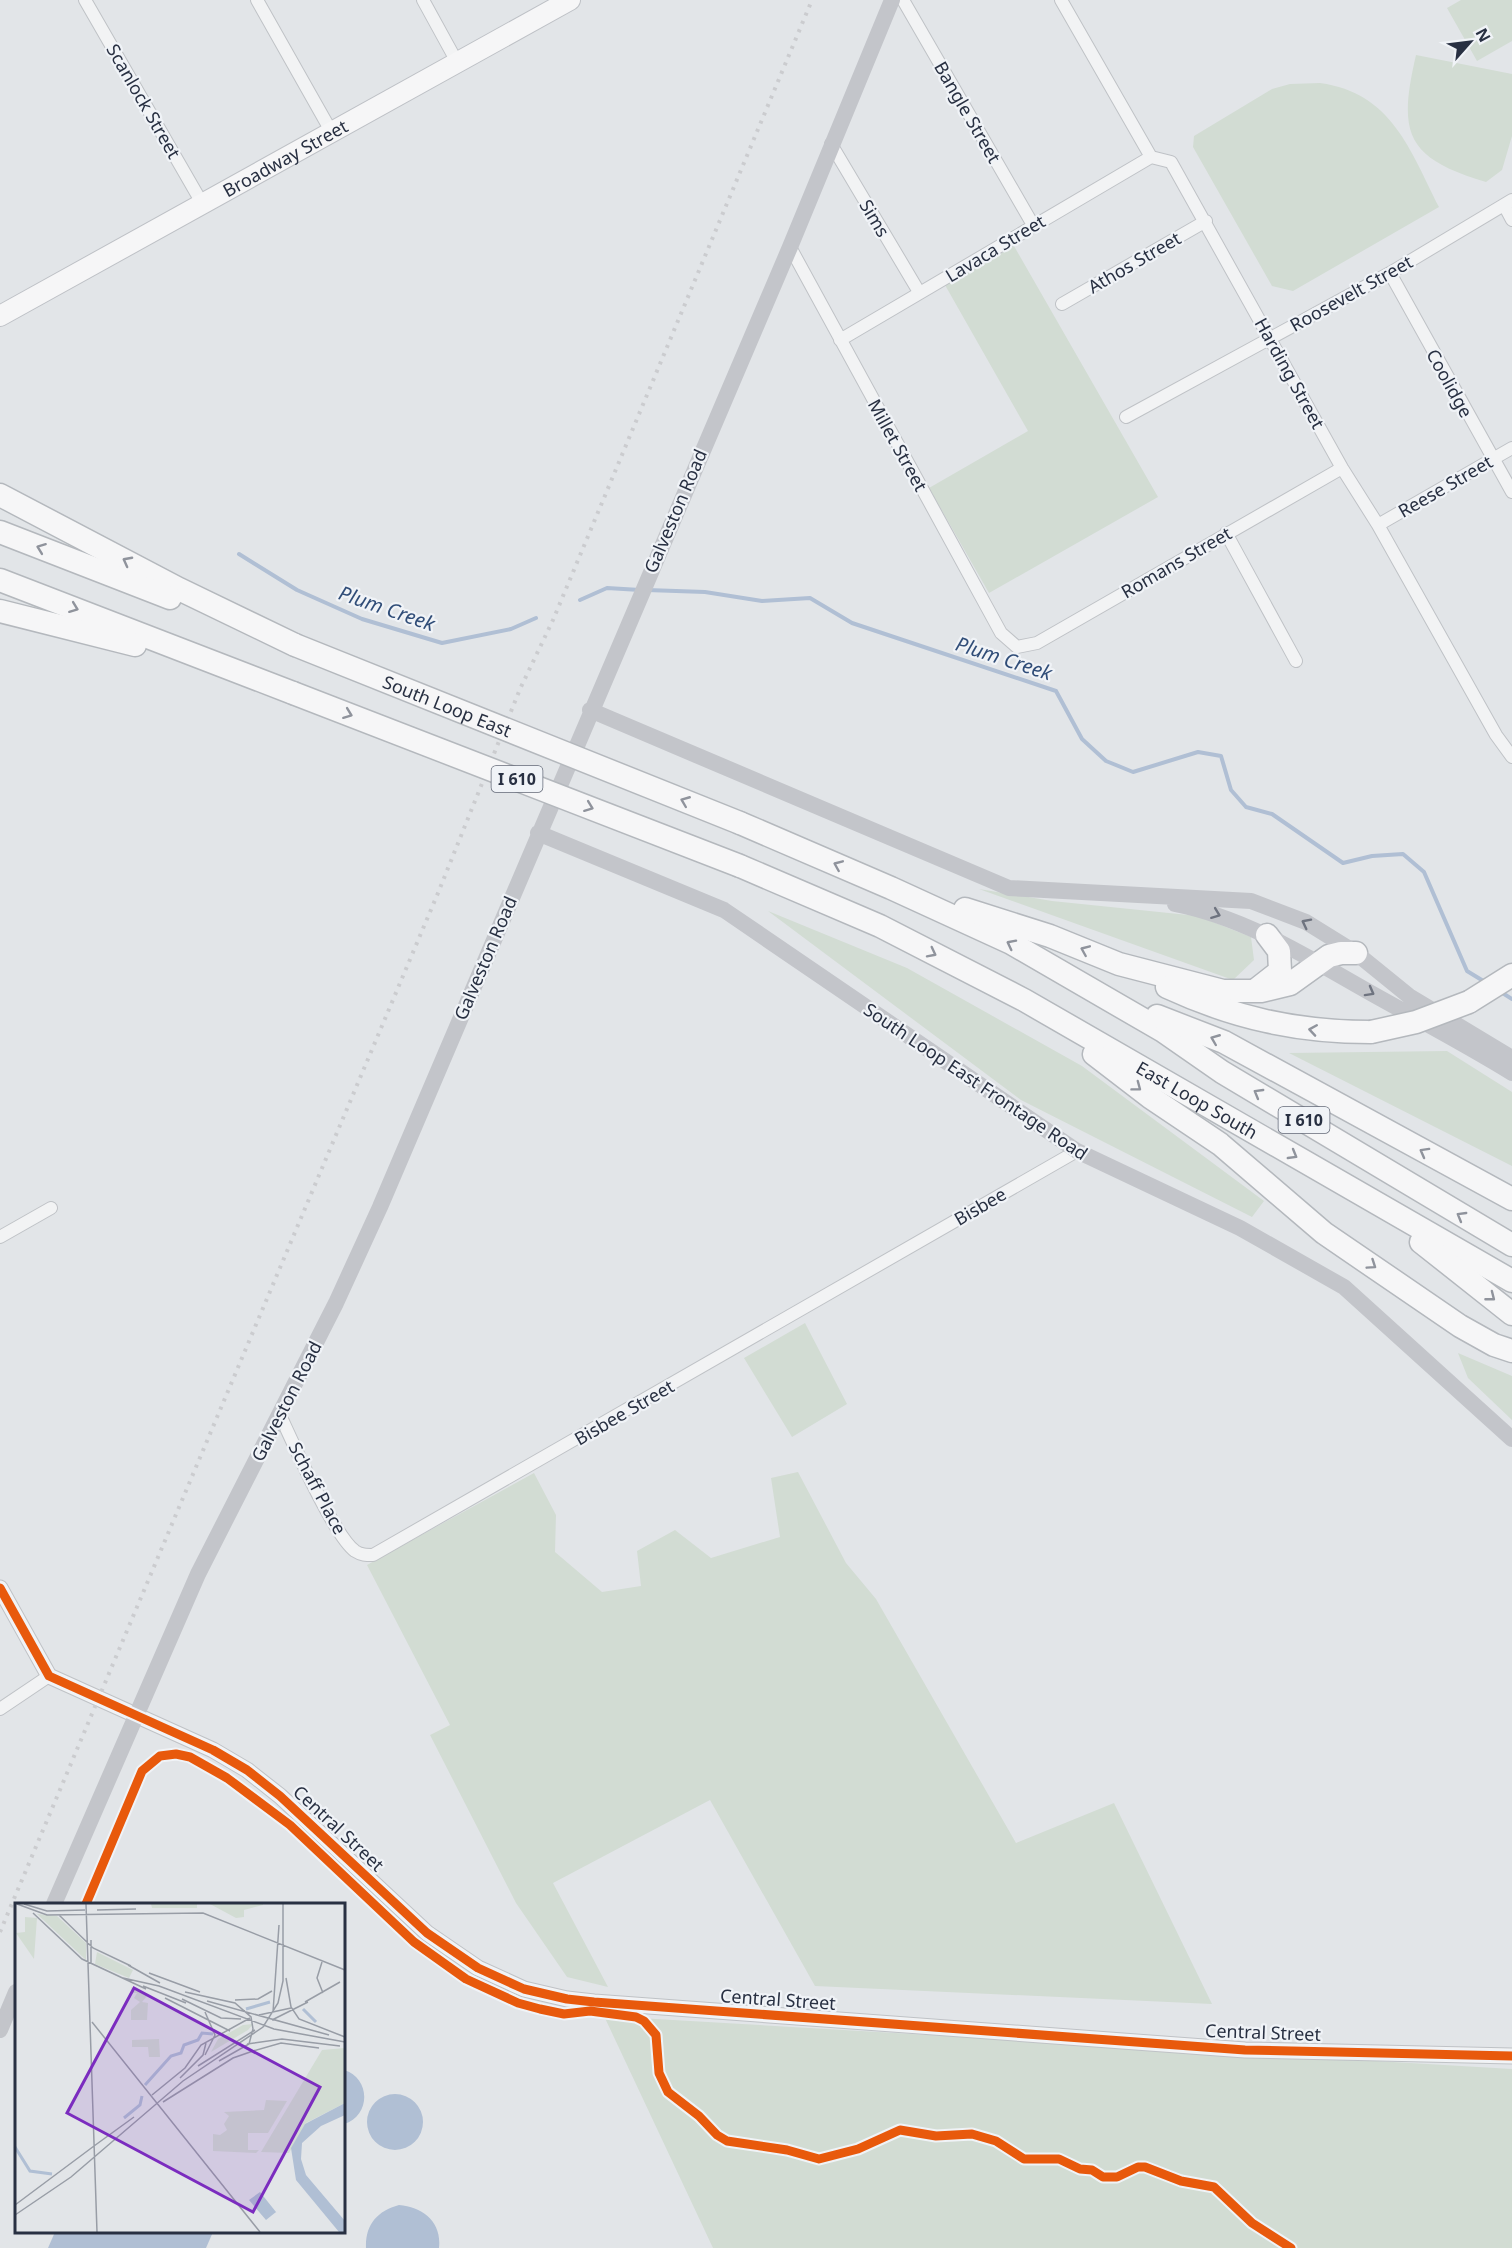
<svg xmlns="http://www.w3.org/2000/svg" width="1512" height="2248" font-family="'Noto Sans',sans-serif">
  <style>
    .green { fill: #d2dcd3 }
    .water { fill: #b0bfd4 }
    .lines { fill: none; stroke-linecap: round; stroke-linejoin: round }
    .stream { stroke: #b0bfd4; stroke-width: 4 }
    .minor-casing { stroke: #bfc2c6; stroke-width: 14 }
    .tertiary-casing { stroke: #bfc2c6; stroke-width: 17 }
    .primary-casing { stroke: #bec1c6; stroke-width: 22 }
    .motorway-casing { stroke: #b4b8bd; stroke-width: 25 }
    .minor { stroke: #f2f3f4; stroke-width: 12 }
    .tertiary { stroke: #f2f3f4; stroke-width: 15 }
    .secondary { stroke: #c3c5ca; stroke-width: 16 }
    .primary { stroke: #f6f6f7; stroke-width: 20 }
    .motorway { stroke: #f6f6f7; stroke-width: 22 }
    .rail { stroke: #cbcccf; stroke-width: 4; stroke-dasharray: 3 6; stroke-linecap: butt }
    .motorway-bridge-casing { stroke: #b4b8bd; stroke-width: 25; stroke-linecap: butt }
    .motorway-bridge { stroke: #f6f6f7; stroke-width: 22 }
    .cycleway-casing { stroke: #f0f3f7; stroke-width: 13 }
    .cycleway { stroke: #e8590c; stroke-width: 9 }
    .oneway { stroke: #8f939c }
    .oneway2 { stroke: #6e737f }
    .labels { text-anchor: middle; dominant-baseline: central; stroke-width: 4.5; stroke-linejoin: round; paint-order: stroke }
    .shield { fill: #f0f3f7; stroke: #646a78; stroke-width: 1.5 }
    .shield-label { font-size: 16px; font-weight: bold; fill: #283042 }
    .street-label { font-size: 18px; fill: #283042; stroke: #f0f3f7 }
    .water-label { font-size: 20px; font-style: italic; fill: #304d78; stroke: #f0f3f7 }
    .inset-river { fill: none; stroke: #b0bfd4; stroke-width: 3 }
    .inset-road { fill: none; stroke: #989da6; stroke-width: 1.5 }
    .view { fill: #7b2cbf; fill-opacity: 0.15; stroke: #7b2cbf; stroke-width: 3 }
    .inset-edge { fill: none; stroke: #283042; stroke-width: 3 }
  </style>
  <rect width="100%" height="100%" fill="#e2e5e8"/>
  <path class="green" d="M1461,0H1512V41L1477,61L1447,8Z
    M1416,55L1512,74V136L1502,170L1486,182C1405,158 1398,133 1416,55Z
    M1320,83C1392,93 1410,150 1439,207L1293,291L1272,286L1193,147L1194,136L1272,89L1290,84Z
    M1014,246L1158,497L989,593L929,488L1028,431L945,285Z
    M979,889L1052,901L1198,916L1251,937L1254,960L1233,980Z
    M768,911L907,968L1082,1066L1264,1201L1252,1217L1021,1100Z
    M1447,1051L1512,1092V1166L1289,1053Z
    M805,1323L847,1404L792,1437L744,1358Z
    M1458,1353L1512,1376V1420L1468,1378Z
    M798,1472L846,1563L876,1599L1016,1843L1114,1803L1212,2004L815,1986L710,1800L553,1883L608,1987L567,1977L516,1903L430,1735L450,1725L367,1565L534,1473L556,1515L555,1552L602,1592L641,1586L637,1551L675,1530L711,1558L780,1537L771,1478Z
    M604,2016L1512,2069V2248H713Z"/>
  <path class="water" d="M344,2070C371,2078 371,2116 344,2124Z
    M367 2122a28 28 0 1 1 56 0a28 28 0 1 1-56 0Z
    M399,2205C423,2207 442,2222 439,2248H366C365,2225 377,2211 399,2205Z
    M55,2232H213L206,2248H48Z"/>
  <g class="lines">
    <path class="stream" d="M239,554L297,590L362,619L442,643L511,629L536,618
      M647,590L705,592L762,601L810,598L852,623L1056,691L1082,739L1106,761L1133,772L1198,752L1221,756L1231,790L1246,807L1272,814L1343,863L1372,856L1403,854L1424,872L1467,971L1485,982
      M580,600L607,588L640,590
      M1501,992L1512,999"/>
    <g class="minor-casing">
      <path id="minor" d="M85,0L202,203
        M257,0L331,131
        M423,0L457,62
        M903,0L1033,225
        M1061,0L1151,157L1171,162L1342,468L1378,525L1496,735L1512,757
        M831,144L919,292
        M1504,205L1512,220
        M790,247L1001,633L1017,647L1037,643L1342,468
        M1390,273L1512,492
        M1062,304L1206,221
        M840,340L1151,157
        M1126,417L1390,273L1512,200
        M1378,525L1512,448
        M1226,533L1296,661
        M0,1237L51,1208
        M280,1415C293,1443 334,1536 355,1551C361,1555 366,1555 373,1555L1077,1151
        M0,1709L49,1676"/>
    </g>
    <g class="tertiary-casing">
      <path id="tertiary" d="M0,1588L49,1676L213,1750L247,1770L280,1796L427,1933L478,1968L524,1989L567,1999L594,2002L1245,2050L1512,2056"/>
    </g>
    <g class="primary-casing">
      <g id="primary">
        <path id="s1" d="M0,316L570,0"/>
      </g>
    </g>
    <g class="motorway-casing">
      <g id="motorway">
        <path d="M0,495L179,589L295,645"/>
        <path d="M0,532L170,598"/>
        <path d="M0,580L293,693"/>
        <path d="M0,611L135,645"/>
        <path d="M740,823L891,888L1011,943L1163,1031L1222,1072L1512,1245"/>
        <path id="s2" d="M740,866L880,926L1024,1000L1512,1281"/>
        <path d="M965,909L1050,936L1119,964L1223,991H1261L1290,984L1329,956L1341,953H1356"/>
        <path d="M1167,987C1234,1018 1297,1032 1371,1032"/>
        <path d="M1257,989L1280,971L1279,951L1267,935"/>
        <path d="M1469,1002L1512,975"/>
        <path d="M1157,1016L1224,1042L1512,1199"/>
        <path d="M1094,1054L1150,1097L1220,1144L1324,1233L1460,1326L1494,1345L1512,1351"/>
        <path d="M1421,1242L1512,1314"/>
      </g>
    </g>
    <use href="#minor" class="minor"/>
    <use href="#tertiary" class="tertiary"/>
    <path class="secondary" d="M590,710L1009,888L1251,901L1306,922L1356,953L1409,996L1512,1058
      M538,833L724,910L1077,1151L1240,1228L1344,1287L1512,1439
      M1175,904C1246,918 1307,957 1369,992C1417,1019 1465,1044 1512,1073
      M54,1904L198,1574L336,1303L380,1207L790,247L892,0
      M0,2030L16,1992"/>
    <use href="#primary" class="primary"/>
    <use href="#motorway" class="motorway"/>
    <path class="rail" d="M0,1932L438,893L520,689L553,620L812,0"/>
    <g class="motorway-bridge-casing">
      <g id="motorway-bridge">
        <path id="s3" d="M295,645L740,823"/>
        <path d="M293,693L740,866"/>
        <path d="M1371,1032L1416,1022L1469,1002"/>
      </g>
    </g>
    <use href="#motorway-bridge" class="motorway-bridge"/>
    <g class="cycleway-casing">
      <path id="cycleway" d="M0,1588L49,1676L213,1750L247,1770L280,1796L427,1933L478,1968L524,1989L567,1999L594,2002L1245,2050L1512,2056
        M86,1904L142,1771L160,1756L176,1754L190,1757L227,1778L290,1825L414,1942L466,1979L518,2003L540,2009L564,2014L590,2011L636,2017L644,2021L656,2035L659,2073L668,2092L699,2116L717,2135L727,2141L787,2150L819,2159L858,2149L900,2130L936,2136L972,2134L996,2141L1024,2159H1059L1080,2169L1092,2170L1103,2177H1117L1138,2167H1145L1181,2181L1214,2187L1252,2223L1291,2248"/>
    </g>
    <use href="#cycleway" class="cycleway"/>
  </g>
  <defs><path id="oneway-chevron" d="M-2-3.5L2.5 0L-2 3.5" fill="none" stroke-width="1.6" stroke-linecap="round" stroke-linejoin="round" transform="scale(1.5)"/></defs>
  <g class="oneway">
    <use href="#oneway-chevron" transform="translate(41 548) rotate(-159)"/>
    <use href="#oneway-chevron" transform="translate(127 561) rotate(-152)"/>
    <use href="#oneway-chevron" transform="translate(74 608) rotate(21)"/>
    <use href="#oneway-chevron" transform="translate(348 714) rotate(21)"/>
    <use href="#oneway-chevron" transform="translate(685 801) rotate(-158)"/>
    <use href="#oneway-chevron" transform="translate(589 807) rotate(21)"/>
    <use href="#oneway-chevron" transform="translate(838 865) rotate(-157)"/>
    <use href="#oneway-chevron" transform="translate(1011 944) rotate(-153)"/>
    <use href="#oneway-chevron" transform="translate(1085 950) rotate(-157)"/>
    <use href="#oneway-chevron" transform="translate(932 953) rotate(27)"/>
    <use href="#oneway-chevron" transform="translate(1313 1030) rotate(-171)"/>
    <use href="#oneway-chevron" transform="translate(1215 1039) rotate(-158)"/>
    <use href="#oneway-chevron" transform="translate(1137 1087) rotate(37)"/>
    <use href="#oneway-chevron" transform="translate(1258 1093) rotate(-150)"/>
    <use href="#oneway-chevron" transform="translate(1424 1152) rotate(-151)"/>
    <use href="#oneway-chevron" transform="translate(1293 1155) rotate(30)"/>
    <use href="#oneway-chevron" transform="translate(1461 1216) rotate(-150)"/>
    <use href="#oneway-chevron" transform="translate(1372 1265) rotate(34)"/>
    <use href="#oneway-chevron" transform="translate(1491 1297) rotate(38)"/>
  </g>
  <g class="oneway2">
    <use href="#oneway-chevron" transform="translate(1216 914) rotate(21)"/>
    <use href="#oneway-chevron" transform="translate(1306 923) rotate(-153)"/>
    <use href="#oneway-chevron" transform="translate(1370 992) rotate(29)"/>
  </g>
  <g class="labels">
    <g class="shield">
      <rect x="491.5" y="766" width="51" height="26" rx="4.5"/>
      <rect x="1278.5" y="1107" width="51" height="26" rx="4.5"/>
    </g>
    <g class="shield-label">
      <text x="517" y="779">I 610</text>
      <text x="1304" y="1120">I 610</text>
    </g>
    <g class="street-label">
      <text transform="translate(144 101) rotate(60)">Scanlock Street</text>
      <text transform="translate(968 112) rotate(60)">Bangle Street</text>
      <text stroke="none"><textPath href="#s1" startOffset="326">Broadway Street</textPath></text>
      <text transform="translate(875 218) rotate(59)">Sims</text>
      <text transform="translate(995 248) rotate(-31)">Lavaca Street</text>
      <text transform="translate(1134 262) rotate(-30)">Athos Street</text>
      <text transform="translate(1351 293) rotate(-29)">Roosevelt Street</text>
      <text transform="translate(1290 373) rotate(61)">Harding Street</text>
      <text transform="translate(1450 383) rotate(61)">Coolidge</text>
      <text transform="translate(898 445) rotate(61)">Millet Street</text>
      <text transform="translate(1445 486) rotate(-30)">Reese Street</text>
      <text transform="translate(675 511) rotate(-67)">Galveston Road</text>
      <text transform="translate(1176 562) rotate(-30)">Romans Street</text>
      <text stroke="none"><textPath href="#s3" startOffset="164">South Loop East</textPath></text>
      <text transform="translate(485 958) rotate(-67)">Galveston Road</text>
      <text transform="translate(976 1081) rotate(34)">South Loop East Frontage Road</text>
      <text stroke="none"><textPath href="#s2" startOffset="514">East Loop South</textPath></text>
      <text transform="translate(980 1206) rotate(-30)">Bisbee</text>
      <text transform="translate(286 1401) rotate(-63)">Galveston Road</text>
      <text transform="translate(624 1412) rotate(-30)">Bisbee Street</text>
      <text transform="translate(318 1488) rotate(62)">Schaff Place</text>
      <text transform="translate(339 1828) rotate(43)">Central Street</text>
      <text transform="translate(778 1999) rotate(4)">Central Street</text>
      <text transform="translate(1263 2032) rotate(2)">Central Street</text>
    </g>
    <g class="water-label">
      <text transform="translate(387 608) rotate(19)">Plum Creek</text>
      <text transform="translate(1004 658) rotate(18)">Plum Creek</text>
    </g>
  </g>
  <g transform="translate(15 1903)">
    <rect width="330" height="330" fill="#e2e5e8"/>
    <path d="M136,1H182V5H137ZM195,1H248V2L229,7V14L221,15ZM22,11L42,13L71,40V57ZM10,14L22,15L19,56L1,30L10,29ZM82,49L118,67L114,75L80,61ZM116,84L132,93L127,99L133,100L132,117H116V107L125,99L119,95L122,90H117ZM238,121L233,127L196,149L203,136L228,122ZM144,136L145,154H134L133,144H117V137ZM330,145V200L291,220L274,250L246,249L307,147ZM251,197L272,198L253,230H233V247H244L241,250L198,248V231L205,232L212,227L209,221L214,213L209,209L249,207Z" fill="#d2dcd3"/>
    <path d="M330,200V212L306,223L287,240L286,256L291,272L330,318V329H324L281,277L276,245L290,221ZM245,289L269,319L261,309L251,317L234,297Z" fill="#b0bfd4"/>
    <path class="inset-river" d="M231,106L255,99M288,106L301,119M130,182L156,153L166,150L169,142L183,137L187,130L198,131M109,215L125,202L127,193M0,244L15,268L37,271"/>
    <path class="inset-road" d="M2,1L32,12L188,10L330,67M9,1L32,8L70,7M71,1L82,329M82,7L121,6M18,10L67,56L131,86M44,12L78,45L116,63M76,37V61M307,59L302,75L308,90M113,62L145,80M134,70L185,89M108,75L144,83L259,126L330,139M271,75L276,104L284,116L330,134M128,83L171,100M170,89L220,100L236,114L238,126L234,141L204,158M150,95L215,128M167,96L206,115L226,116M220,97L243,96L257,88M192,98L314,132M290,99L325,79M258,109L264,22M244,112L276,105M257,117L293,99M77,119L245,329M232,141L267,136L325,143M190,152L200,132L190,109M183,163L240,127M165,175L188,152L191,140M137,192L170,165L186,142L235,115M148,199L218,155L238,148L266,140L304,145M79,243L119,214M0,302L79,243M0,312L56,274L168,178L248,124L263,100L268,78V1"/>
    <path class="view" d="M119,85L305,184L238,309L52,210Z"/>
    <rect width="330" height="330" class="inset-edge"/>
  </g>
  <g transform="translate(1470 42) rotate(62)" stroke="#f0f3f7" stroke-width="4.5" paint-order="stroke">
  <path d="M0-4.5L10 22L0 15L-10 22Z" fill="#283042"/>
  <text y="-9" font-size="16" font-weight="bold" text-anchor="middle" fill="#283042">N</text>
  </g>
</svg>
